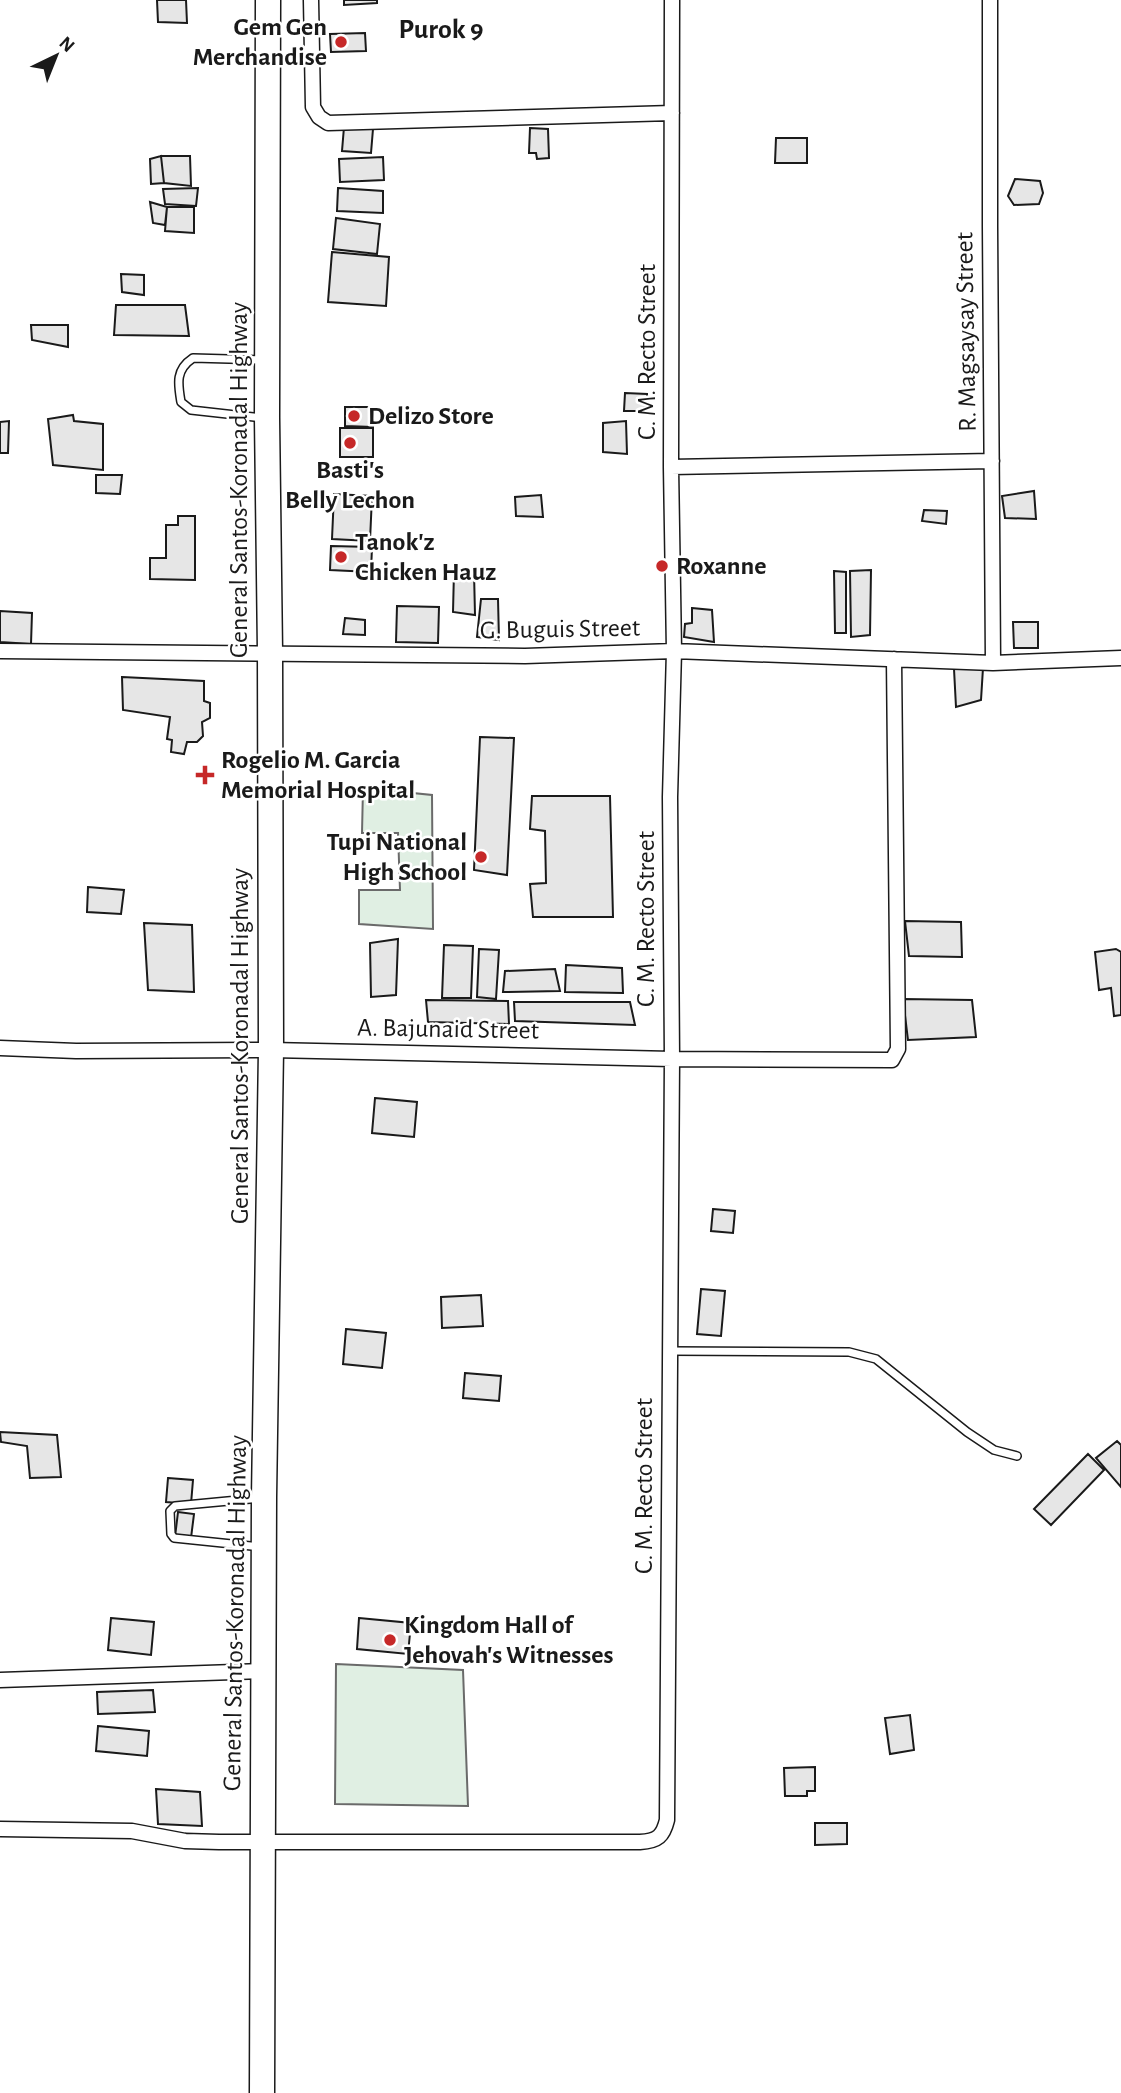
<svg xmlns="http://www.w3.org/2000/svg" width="1121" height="2093" font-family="'Alegreya Sans',sans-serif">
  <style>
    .green { fill: #e0efe3; stroke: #6a6a6a; stroke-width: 2 }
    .building { fill: #e6e6e6; stroke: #1a1a1a; stroke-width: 2 }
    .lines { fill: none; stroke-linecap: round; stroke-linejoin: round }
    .service-casing { stroke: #1a1a1a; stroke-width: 10 }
    .minor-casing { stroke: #1a1a1a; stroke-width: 17 }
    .trunk-casing { stroke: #1a1a1a; stroke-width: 27 }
    .service { stroke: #fff; stroke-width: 7 }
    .minor { stroke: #fff; stroke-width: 14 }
    .trunk { stroke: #fff; stroke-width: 24 }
    .poi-dot { fill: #c62828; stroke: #fff; stroke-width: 2.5 }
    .labels { text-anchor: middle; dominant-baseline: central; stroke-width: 5; stroke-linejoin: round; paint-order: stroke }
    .poi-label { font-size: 26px; font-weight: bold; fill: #1a1a1a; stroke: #fff; text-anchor: start }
    .street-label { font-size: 26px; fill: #1a1a1a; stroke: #fff }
    .neighbourhood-label { font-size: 28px; font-weight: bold; fill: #1a1a1a; stroke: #fff }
  </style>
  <rect width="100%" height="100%" fill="#fff"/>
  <path class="green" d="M363,788L432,795L433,929L359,924V890H400L398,833H362Z
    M336,1664L463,1670L468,1806L335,1804Z"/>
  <path class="building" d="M157,0H186L187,23L158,22Z
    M344,0H377V3L344,5Z
    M365,33L366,51L331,52L330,34Z
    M344,127L373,129L371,153L342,151Z
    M530,128L548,129L549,158L537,159L536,153H529Z
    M776,138H807V163H775Z
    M161,156H190L191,186L164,183Z
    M161,156L164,183L151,184L150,159Z
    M383,157L384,180L340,182L339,159Z
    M1015,179L1040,181L1043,193L1039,204L1014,205L1008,196Z
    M198,188L196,206L165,204L163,189Z
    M338,188L383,191V213L337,211Z
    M150,202L167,207L165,225L153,223Z
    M167,207H194V233L165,231Z
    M336,218L380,224L377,254L333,249Z
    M332,252L389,257L386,306L328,302Z
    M121,274L144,275V295L122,292Z
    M116,305H185L189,336L114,335Z
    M31,325H68V347L32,340Z
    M625,393L647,394L648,411H624Z
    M345,407H373V427L345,426Z
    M73,415L74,421L103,424V470L53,465L48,419Z
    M9,421L8,453H0V422Z
    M626,421L627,454L603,452V423Z
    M340,428H373V457H340Z
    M96,475H122L120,494L96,493Z
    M1034,491L1036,519L1005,518L1002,496Z
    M334,494L372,496L370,541L332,539Z
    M541,495L543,517L516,516L515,497Z
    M924,510L947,511L946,524L922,521Z
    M178,516H195V580L150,579V558H166V525H178Z
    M331,546L372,547L371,572L330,570Z
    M871,570L870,635L851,637L850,571Z
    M454,571L474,572L475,615L453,612Z
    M834,571L846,572V633H835Z
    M481,599H498L499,640L477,637Z
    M397,606L439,607L438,643L396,642Z
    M692,608L712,610L714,642L684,637L685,624L692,623Z
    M0,611L32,613L31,644L0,642Z
    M345,618L365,620V635L343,634Z
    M1013,622H1038V648H1014Z
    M983,668L981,700L956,707L954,669Z
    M122,677L204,681V701L210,703V718L202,722L203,736L197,742H187L184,754L171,752L172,740L167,739L170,717L123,710Z
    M480,737L514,738L507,875L474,870Z
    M532,796H610L613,917H533L530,884L546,883L545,831L530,829Z
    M88,887L124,890L121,914L87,912Z
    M905,921L961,922L962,957L909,956Z
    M144,923L192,925L194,992L148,990Z
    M398,939L396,995L371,997L370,943Z
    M444,945L473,946L471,998H442Z
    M479,949L499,950L496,999L477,997Z
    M1116,949L1121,952V1015L1114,1016L1111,988L1099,990L1095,952Z
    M566,965L622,968L623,993L565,992Z
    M555,969L560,991L503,992L505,971Z
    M903,999L972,1000L976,1037L908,1040Z
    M426,1000L508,1001L509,1024L428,1022Z
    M514,1002H630L635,1025L515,1021Z
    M375,1098L417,1102L414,1137L372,1133Z
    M713,1209L735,1211L733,1233L711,1231Z
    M701,1289L725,1291L721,1336L697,1334Z
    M481,1295L483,1326L442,1328L441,1297Z
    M346,1329L386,1333L382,1368L343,1364Z
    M465,1373L501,1376L499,1401L463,1398Z
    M0,1432L57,1435L61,1477L30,1478L27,1446L1,1442Z
    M1117,1441L1121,1445V1487L1096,1458Z
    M1088,1454L1104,1470L1051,1525L1034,1509Z
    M168,1478L193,1480L191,1504L166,1502Z
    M178,1512L194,1514L191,1538L175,1537Z
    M111,1618L154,1622L151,1655L108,1650Z
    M359,1618L411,1623L408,1654L357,1649Z
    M153,1690L155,1712L98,1714L97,1692Z
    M910,1715L914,1750L890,1754L885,1718Z
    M98,1726L149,1731L147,1756L96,1751Z
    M815,1767V1791H807V1796H785L784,1768Z
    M156,1789L200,1792L202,1826L158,1824Z
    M815,1823H847V1844L815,1845Z"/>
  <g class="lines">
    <g class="service-casing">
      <path id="service" d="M263,418L191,410L181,402C178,384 175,370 193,358L263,360
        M670,1351L849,1352L876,1359L967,1432L994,1450L1017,1456
        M260,1498L175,1506L170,1511L171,1534L174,1538L261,1547"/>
    </g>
    <g class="minor-casing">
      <path id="minor" d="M311,0L313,107L319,117L328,123L672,113
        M990,0V226L993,663
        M671,467L992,461
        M0,651L525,656L674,651L993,663L1121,658
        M0,1048L76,1051L271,1050L672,1059L892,1060L898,1049L894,659
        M0,1680L263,1671
        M0,1829L132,1831L185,1841L219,1842H640C658,1841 663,1836 667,1820L672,1059L670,797L674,651L671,467L672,0"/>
    </g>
    <g class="trunk-casing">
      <path id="trunk" d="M262,2093L264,1498L271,1050L270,652L267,418L268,0"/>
    </g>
    <use href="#service" class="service"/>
    <use href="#minor" class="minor"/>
    <use href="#trunk" class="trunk"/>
  </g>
  <g class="poi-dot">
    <circle cx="341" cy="42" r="7"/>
    <circle cx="354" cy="416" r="7"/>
    <circle cx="350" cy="443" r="7"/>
    <circle cx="341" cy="557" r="7"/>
    <circle cx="662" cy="566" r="7"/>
    <path d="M201.5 764.5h7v7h7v7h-7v7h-7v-7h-7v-7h7z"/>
    <circle cx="481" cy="857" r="7"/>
    <circle cx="390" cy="1640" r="7"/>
  </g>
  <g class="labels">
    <g class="poi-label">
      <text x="327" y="27" text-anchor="end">Gem Gen<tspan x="327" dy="30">Merchandise</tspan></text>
      <text x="368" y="416">Delizo Store</text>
      <text x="350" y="470" text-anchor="middle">Basti's<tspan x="350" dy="30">Belly Lechon</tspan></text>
      <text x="355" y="542">Tanok'z<tspan x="355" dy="30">Chicken Hauz</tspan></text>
      <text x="676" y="566">Roxanne</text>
      <text x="221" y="760">Rogelio M. Garcia<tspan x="221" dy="30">Memorial Hospital</tspan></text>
      <text x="467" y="842" text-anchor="end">Tupi National<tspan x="467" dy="30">High School</tspan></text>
      <text x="404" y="1625">Kingdom Hall of<tspan x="404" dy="30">Jehovah's Witnesses</tspan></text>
    </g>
    <g class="street-label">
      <text transform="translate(966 332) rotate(-91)">R. Magsaysay Street</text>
      <text transform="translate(647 352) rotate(-90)">C. M. Recto Street</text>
      <text transform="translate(239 480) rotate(-90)">General Santos-Koronadal Highway</text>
      <text transform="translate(560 629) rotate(-1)">G. Buguis Street</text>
      <text transform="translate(646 919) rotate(-90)">C. M. Recto Street</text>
      <text transform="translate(448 1029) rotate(1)">A. Bajunaid Street</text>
      <text transform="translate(240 1046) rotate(-90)">General Santos-Koronadal Highway</text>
      <text transform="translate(644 1486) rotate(-90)">C. M. Recto Street</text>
      <text transform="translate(235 1613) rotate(-89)">General Santos-Koronadal Highway</text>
    </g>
    <g class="neighbourhood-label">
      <text x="441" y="30">Purok 9</text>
    </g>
  </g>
  <g transform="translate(56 56) rotate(43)" stroke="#ffffff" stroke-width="5" paint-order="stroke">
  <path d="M0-5L12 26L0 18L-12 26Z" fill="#1a1a1a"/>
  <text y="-10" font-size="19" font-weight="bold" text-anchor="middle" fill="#1a1a1a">N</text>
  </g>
</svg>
